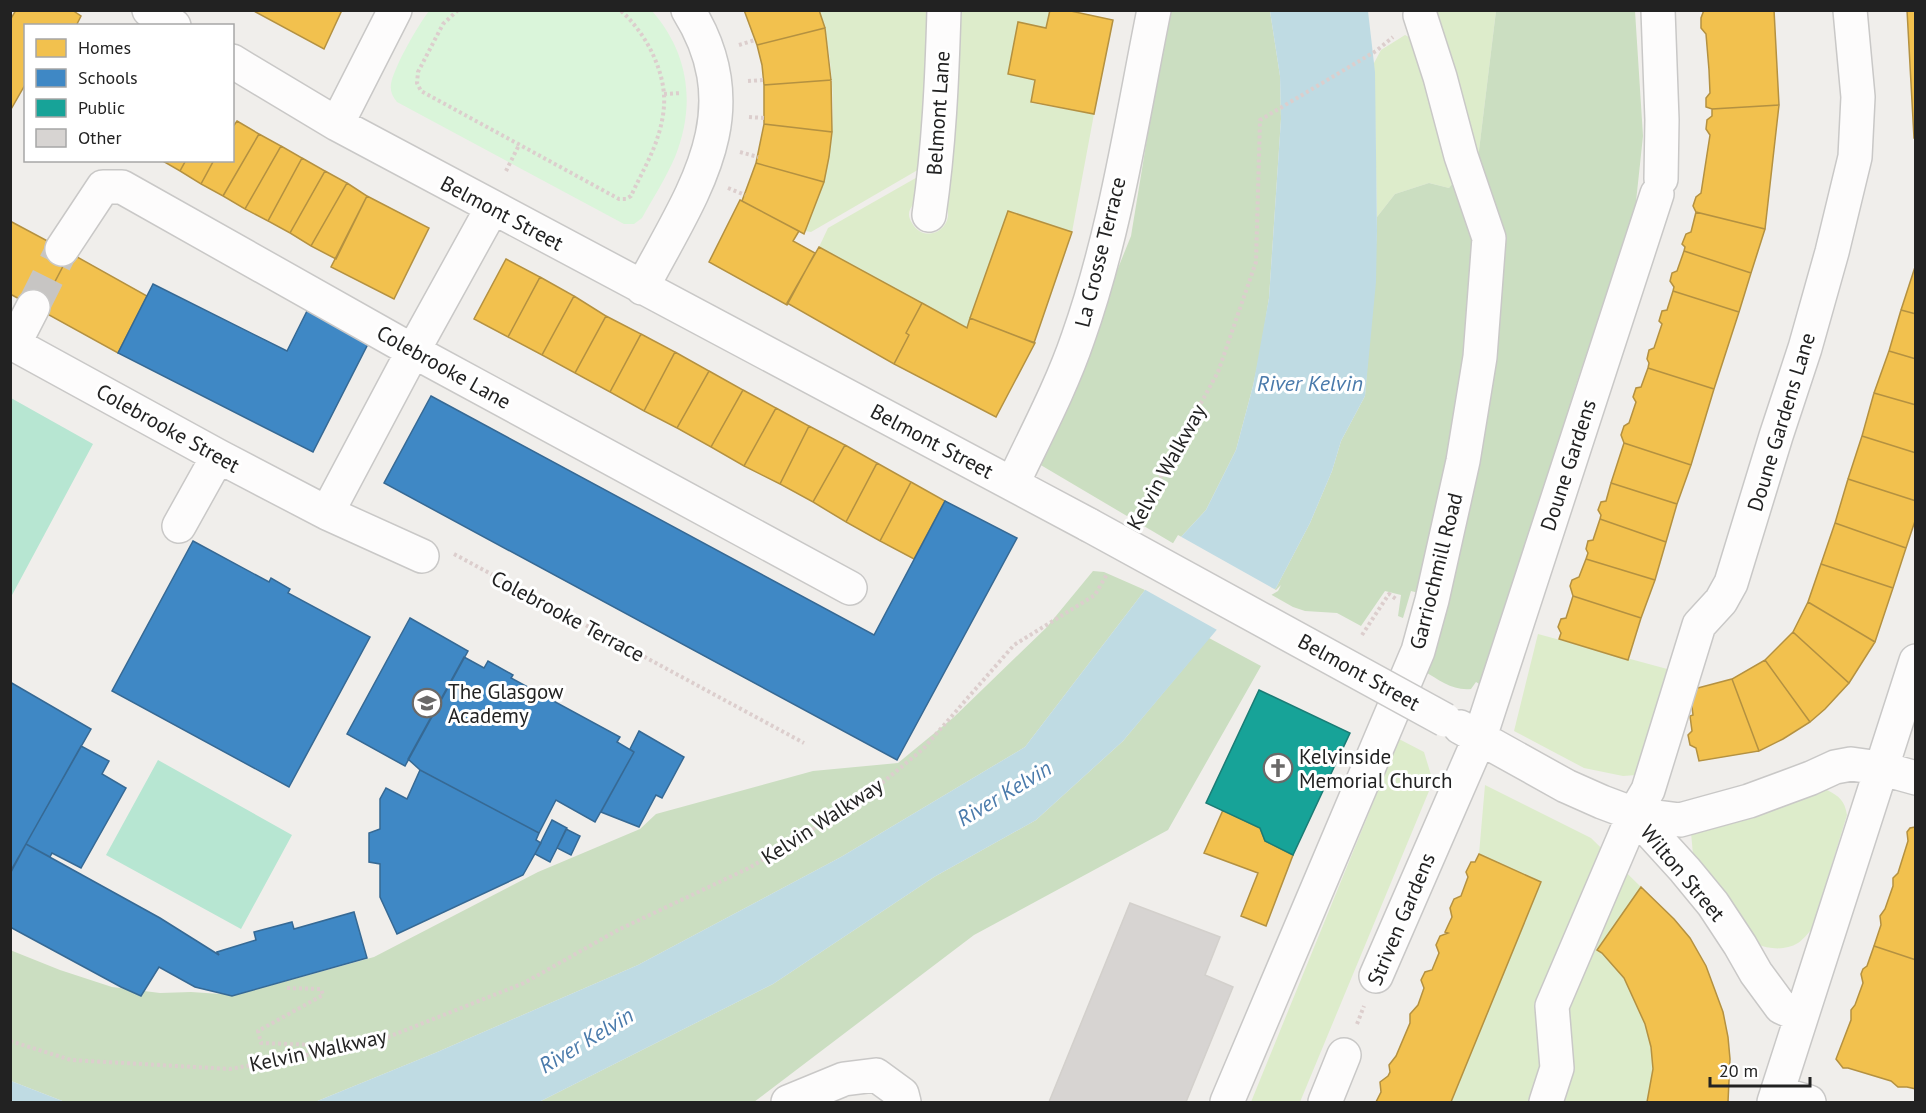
<svg xmlns="http://www.w3.org/2000/svg" width="1926" height="1113" font-family="'PT Sans',sans-serif">
  <style>
    .grass { fill: #ddeccb }
    .forest { fill: #cbdec1 }
    .park { fill: #daf5da }
    .pitch { fill: #b7e6d2 }
    .water { fill: #bfdbe3 }
    .pier { fill: #f0eeeb }
    .homes { fill: #f2c14e; stroke: #b49141; stroke-width: 1.5 }
    .schools { fill: #3f88c5; stroke: #366994; stroke-width: 1.5 }
    .public { fill: #17a398; stroke: #1a7c75; stroke-width: 1.5 }
    .building { fill: #d7d4d2; stroke: #d3d0cc; stroke-width: 1.5 }
    .lines { fill: none; stroke-linecap: round; stroke-linejoin: round }
    .minor-tunnel { stroke: #c7c5c3; stroke-width: 33; stroke-dasharray: 33 16; stroke-linecap: butt }
    .minor-casing { stroke: #c9c8c7; stroke-width: 36 }
    .path { stroke: #dccecd; stroke-width: 4; stroke-dasharray: 3 3; stroke-linecap: butt }
    .minor { stroke: #fdfcfc; stroke-width: 33 }
    .minor-bridge-casing { stroke: #c9c8c7; stroke-width: 36; stroke-linecap: butt }
    .minor-bridge { stroke: #fdfcfc; stroke-width: 33 }
    .labels { text-anchor: middle; dominant-baseline: central; stroke-width: 6; stroke-linejoin: round; paint-order: stroke }
    .street-label { font-size: 21px; fill: #222; stroke: #fff }
    .poi-label { font-size: 21px; fill: #222; stroke: #fff; text-anchor: start }
    .water-label { font-size: 22px; font-style: italic; fill: #4a7aab; stroke: #fff }
  </style>
  <rect width="100%" height="100%" fill="#f0eeeb"/>
  <path class="grass" d="M819,11H931L928,164L811,232L805,231C811,215 818,199 823,183C838,136 835,57 819,11Z
    M961,11H1050L1046,28L1018,23L1008,74L1035,80L1031,103L1094,114L1072,232L1008,211L967,328L819,247L828,228L921,175C921,181 921,188 919,194C917,204 903,209 912,223C925,247 960,226 944,201Z
    M1434,11H1496L1476,175Z
    M1405,35L1411,38L1451,160L1452,184L1449,188L1429,183L1395,194L1377,217L1374,63L1381,50Z
    M1538,634L1682,673L1650,774L1623,776L1584,768L1514,731Z
    M1399,739L1424,752L1431,775L1429,791L1300,1102H1251Z
    M1485,785L1591,838L1641,887L1597,950L1602,953L1624,978L1645,1024L1651,1047L1653,1069L1647,1102H1451L1541,882L1479,854Z
    M1827,790C1839,796 1845,801 1847,815L1812,929C1808,933 1803,940 1798,943C1785,951 1769,949 1756,944L1693,855L1691,832L1790,804Z"/>
  <path class="forest" d="M1168,11H1270L1280,76L1281,119L1269,298L1261,348L1253,386L1236,450L1206,510L1180,538L1176,545L1039,464L1131,236Z
    M1496,11H1635L1643,136L1635,211L1576,385L1508,608L1481,685L1476,682L1471,689C1453,691 1439,680 1424,671L1455,571L1476,175Z
    M1451,160L1482,245L1471,361L1423,594L1411,591L1403,618L1398,616L1401,595L1385,591L1361,626L1337,613L1305,611L1293,607L1268,593L1276,588L1310,523L1332,471L1341,441L1365,396L1377,231V217L1395,194L1429,183L1449,188L1452,184Z
    M1093,571L1104,572L1145,590L1025,747L841,857L638,965L435,1053L315,1102H65L11,1081L10,950L60,970L112,987L160,993L191,992L236,995L374,957L538,872L640,829L656,814L813,771L898,763L954,717L1046,628Z
    M1209,638L1261,666L1168,830L974,935L754,1102H539L773,984L934,877L1036,820L1123,741Z"/>
  <path class="park" d="M652,11C689,53 696,105 675,157C666,178 653,198 642,218L634,224H624L397,102C392,96 390,91 391,84C394,67 418,25 429,11Z"/>
  <path class="pitch" d="M11,398L93,444L11,597Z
    M158,760L292,835L241,929L106,855Z"/>
  <path class="water" d="M1270,11H1368L1375,72L1377,231L1376,282L1365,396L1341,441L1332,471L1310,523L1276,588L1225,620L1123,741L1036,820L934,877L773,984L539,1102H315L435,1053L638,965L841,857L1025,747L1145,590L1157,576L1180,538L1206,510L1236,450L1253,386L1269,298L1281,119L1280,76Z
    M11,1081L65,1102H11Z"/>
  <path class="pier" d="M1178,535L1276,590L1281,585L1278,591L1227,622L1219,631L1142,588L1154,575Z"/>
  <path class="homes" d="M16,10H72L81,16L76,26H26V83L10,111V20Z
    M252,10H342L324,49Z
    M744,10H819L825,28L757,45Z
    M1050,10H1066L1113,20L1094,114L1031,102L1035,80L1008,74L1018,22L1046,28Z
    M1704,10H1774L1779,105L1712,109L1706,107V98L1710,93L1709,70L1706,34L1701,28V18Z
    M1907,10H1916V138H1914Z
    M825,28L831,80L764,85L762,65L757,45Z
    M831,80L832,132L764,124V85Z
    M1779,105L1765,229L1696,212L1693,206L1696,197L1701,193L1710,135L1706,129L1707,120L1712,116V109Z
    M237,121L259,134L223,196L201,184L214,160H232V128Z
    M764,124L832,132L829,157L824,182L756,163Z
    M259,134L281,146L245,209L223,196Z
    M281,146L302,158L268,221L245,209Z
    M302,158L325,171L290,233L268,221Z
    M161,160H186L180,171Z
    M186,160H214L201,184L180,171Z
    M756,163L824,182L804,234L742,201Z
    M325,171L347,183L311,246L290,233Z
    M347,183L367,196L336,259L311,246Z
    M367,196L429,228L394,299L331,267Z
    M740,200L799,231L793,241L815,253L787,305L709,262Z
    M1008,211L1072,232L1034,343L970,318Z
    M1696,212L1765,229L1751,273L1684,251L1685,247L1682,244L1686,234L1691,232Z
    M10,221L70,253L40,310L10,294Z
    M819,247L922,303L906,333L909,335L894,364L787,303Z
    M1684,251L1751,273L1739,312L1673,291L1674,287L1670,281L1672,273L1677,271Z
    M70,253L147,296L118,353L40,310Z
    M506,259L540,277L508,337L474,319Z
    M1915,267H1916V314L1901,310Z
    M540,277L574,296L542,355L508,337Z
    M1673,291L1739,312L1714,389L1648,368L1649,363L1647,359L1649,350L1654,348L1662,324L1659,321L1662,311L1667,310Z
    M574,296L606,316L575,373L542,355Z
    M922,303L967,328L970,318L1035,343L996,417L894,364L909,335L906,333Z
    M1901,310L1916,314V359L1889,351Z
    M606,316L641,334L610,392L575,373Z
    M641,334L675,352L644,411L610,392Z
    M1889,351L1916,359V405L1874,393Z
    M675,352L709,371L677,428L644,411Z
    M1648,368L1714,389L1691,465L1624,443L1621,435L1624,426L1629,423L1636,402L1633,397L1636,388L1641,387Z
    M709,371L743,390L711,447L677,428Z
    M743,390L776,408L744,466L711,447Z
    M1874,393L1916,405V453L1862,436Z
    M776,408L809,426L780,484L744,466Z
    M809,426L845,445L813,502L780,484Z
    M1862,436L1916,453V501L1848,479Z
    M1624,443L1691,465L1677,504L1611,483Z
    M845,445L877,463L846,522L813,502Z
    M877,463L911,482L880,541L846,522Z
    M1848,479L1916,501V518L1906,548L1835,523Z
    M911,482L945,501L914,559L880,541Z
    M1611,483L1677,504L1666,542L1600,519L1601,515L1598,510L1601,502L1606,501Z
    M1600,519L1666,542L1655,580L1586,559L1588,553L1586,549L1588,541L1593,540Z
    M1835,523L1906,548L1893,588L1821,564Z
    M1586,559L1655,580L1641,618L1573,596L1570,586L1572,580L1579,577Z
    M1821,564L1893,588L1875,642L1808,602Z
    M1573,596L1641,618L1628,660L1559,639L1561,633L1558,627L1561,619L1566,618Z
    M1808,602L1875,642L1849,683L1793,632Z
    M1793,632L1849,683L1825,709L1810,722L1765,660Z
    M1765,660L1810,722L1783,739L1759,751L1732,679Z
    M1732,679L1759,751L1699,761L1696,748L1690,745L1688,735L1692,731L1690,716L1693,715L1690,690Z
    M1223,810L1260,828L1265,841L1293,855L1266,926L1241,916L1258,873L1204,853Z
    M1915,827H1916V960L1874,946L1881,925L1880,916L1885,909L1893,886V878L1898,873L1908,841L1907,832L1910,828Z
    M1479,854L1541,882L1451,1102H1376L1381,1092L1380,1082L1388,1076L1390,1072L1389,1065L1396,1056L1410,1023V1014L1418,1005L1424,988L1421,980L1425,972L1432,970L1439,953L1436,945L1440,936L1448,933L1445,932L1452,917L1450,908L1454,899L1461,896L1468,877L1466,872L1471,862H1475Z
    M1641,887L1674,919L1690,938L1706,966L1723,1012L1728,1037L1730,1059L1728,1102H1647L1653,1069L1651,1047L1645,1024L1624,978L1602,953L1597,950Z
    M1874,946L1916,960V1089L1907,1087H1898L1891,1081L1848,1068H1843L1836,1059L1851,1020V1010L1855,1005L1863,983L1861,974L1863,969L1867,966Z"/>
  <path class="schools" d="M153,284L287,351L308,309L370,340L313,452L118,353Z
    M431,396L874,635L945,501L1017,538L897,760L384,483Z
    M193,541L269,582L271,578L290,589L288,593L370,637L289,787L112,691Z
    M410,618L468,651L405,766L347,734Z
    M464,657L484,668L488,661L513,675L511,678L620,737L617,742L634,752L595,822L556,800L539,833L420,770L408,759Z
    M10,682L91,729L10,872Z
    M639,731L684,757L662,798L656,795L639,827L601,812L634,752L630,749Z
    M81,746L109,761L102,774L126,788L81,868L52,853L50,857L26,844Z
    M420,770L539,833L536,840L541,843L523,875L397,934L380,897V864L369,862V833L380,829V799L386,788L407,799Z
    M552,820L567,828L550,862L535,854Z
    M566,829L580,836L571,855L557,848Z
    M26,844L160,918L219,955L217,952L256,940L254,932L292,922L294,929L354,912L367,958L232,996L195,987L159,967L141,996L121,987L10,927V874Z"/>
  <path class="public" d="M1259,690L1350,733L1293,855L1265,841L1260,828L1206,803Z"/>
  <path class="building" d="M1130,903L1220,937L1205,975L1233,987L1186,1102H1049Z"/>
  <g class="lines">
    <path class="minor-tunnel" d="M33,307L62,249"/>
    <g class="minor-casing">
      <path id="minor" d="M149,10L174,26
        M1658,10L1662,120L1661,179
        M232,61L337,124L1089,525
        M337,124L395,10
        M929,215C939,147 942,79 944,10
        M62,249L103,187H122L413,351L850,588
        M642,288C691,194 753,114 688,10
        M10,342L218,456L327,513L422,556
        M14,344L33,307
        M1013,483C1035,436 1061,388 1078,338C1115,234 1132,119 1154,10
        M327,513L413,351L492,208
        M179,526L218,456
        M1460,727L1566,786L1602,802L1634,814L1680,820L1749,801L1811,778L1835,767L1851,764L1880,768L1916,778
        M1634,814L1685,870L1713,904L1740,945L1756,973L1781,1007L1801,1016
        M1376,976L1480,737L1657,194
        M1777,1093L1809,1102
        M788,1102L844,1079L876,1075L902,1094L904,1102
        M1227,1102L1418,651L1432,600L1463,461L1480,357L1489,238L1461,156L1440,77L1420,15
        M1325,1102L1344,1055
        M1546,1102L1557,1068L1552,1006L1634,814L1648,790L1699,625L1721,601L1731,583L1776,436L1805,348L1832,252L1855,157L1858,97L1850,10
        M1774,1102L1916,661"/>
    </g>
    <path class="path" d="M458,10L443,24L418,72L417,83L421,91L619,199H626L631,196C640,176 652,156 658,136C662,124 665,108 664,95C662,64 643,30 620,10
      M739,45L755,40
      M748,81L764,80
      M664,94L682,93
      M749,117L764,118
      M740,152L758,157
      M506,171L519,145
      M728,188L745,195
      M1140,514L1218,372L1256,262L1260,120L1376,51L1393,37
      M454,554L804,743
      M1362,635L1389,594L1396,599
      M287,988L321,989L323,995L258,1031L261,1043L345,1046
      M1357,1024L1364,1006
      M10,1041L71,1060L230,1069L373,1043L524,983L618,930L749,868L864,798L923,749L1014,645L1095,595L1107,574"/>
    <use href="#minor" class="minor"/>
    <g class="minor-bridge-casing">
      <path id="minor-bridge" d="M1089,525L1445,720"/>
    </g>
    <use href="#minor-bridge" class="minor-bridge"/>
  </g>
  <defs>
    <g id="school-ring" transform="scale(1.5)"><circle r="9.5" fill="#fff" stroke="#6a6968" stroke-width="1.5"/><path d="M0-5L7-2L0 1L-7-2ZM-4 1L0 2.5L4 1V4Q0 6-4 4Z" fill="#6a6968"/></g>
    <g id="church-ring" transform="scale(1.5)"><circle r="9.5" fill="#fff" stroke="#6a6968" stroke-width="1.5"/><path d="M-1.2-6h2.4v3.5h3.3v2.4h-3.3V6h-2.4V-.1h-3.3v-2.4h3.3Z" fill="#6a6968"/></g>
  </defs>
  <g fill-rule="evenodd">
    <use href="#school-ring" x="427" y="703"/>
    <use href="#church-ring" x="1278" y="768"/>
  </g>
  <g class="labels">
    <g class="street-label">
      <text transform="translate(938 113) rotate(-86)">Belmont Lane</text>
      <text transform="translate(502 213) rotate(28)">Belmont Street</text>
      <text transform="translate(1100 252) rotate(-76)">La Crosse Terrace</text>
      <text transform="translate(444 367) rotate(29)">Colebrooke Lane</text>
      <text transform="translate(1781 422) rotate(-73)">Doune Gardens Lane</text>
      <text transform="translate(168 428) rotate(29)">Colebrooke Street</text>
      <text transform="translate(932 441) rotate(28)">Belmont Street</text>
      <text transform="translate(1568 465) rotate(-72)">Doune Gardens</text>
      <text transform="translate(1166 467) rotate(-61)">Kelvin Walkway</text>
      <text transform="translate(1436 571) rotate(-76)">Garriochmill Road</text>
      <text transform="translate(568 616) rotate(28)">Colebrooke Terrace</text>
      <text transform="translate(1359 672) rotate(29)">Belmont Street</text>
      <text transform="translate(822 821) rotate(-33)">Kelvin Walkway</text>
      <text transform="translate(1683 873) rotate(50)">Wilton Street</text>
      <text transform="translate(1401 919) rotate(-67)">Striven Gardens</text>
      <text transform="translate(318 1050) rotate(-12)">Kelvin Walkway</text>
    </g>
    <g class="poi-label">
      <text x="448" y="691">The Glasgow<tspan x="448" dy="24">Academy</tspan></text>
      <text x="1299" y="756">Kelvinside<tspan x="1299" dy="24">Memorial Church</tspan></text>
    </g>
    <g class="water-label">
      <text x="1310" y="383">River Kelvin</text>
      <text transform="translate(1004 793) rotate(-31)">River Kelvin</text>
      <text transform="translate(586 1040) rotate(-31)">River Kelvin</text>
    </g>
  </g>
  <rect width="1926" height="1113" fill="none" stroke="#222222" stroke-width="24"/>
  <rect x="24" y="24" width="210" height="138" fill="#ffffff" stroke="#a7a7a7" stroke-width="1.5"/>
  <rect x="36" y="39" width="30" height="18" fill="#f2c14e" stroke="#a7a7a7" stroke-width="1.5"/>
  <text x="78" y="54" font-size="18" fill="#222222">Homes</text>
  <rect x="36" y="69" width="30" height="18" fill="#3f88c5" stroke="#a7a7a7" stroke-width="1.5"/>
  <text x="78" y="84" font-size="18" fill="#222222">Schools</text>
  <rect x="36" y="99" width="30" height="18" fill="#17a398" stroke="#a7a7a7" stroke-width="1.5"/>
  <text x="78" y="114" font-size="18" fill="#222222">Public</text>
  <rect x="36" y="129" width="30" height="18" fill="#d7d4d2" stroke="#a7a7a7" stroke-width="1.5"/>
  <text x="78" y="144" font-size="18" fill="#222222">Other</text>
  <path d="M1710 1077v9h100v-9" fill="none" stroke="#222222" stroke-width="3"/>
  <text x="1719" y="1077" font-size="18" fill="#222222" stroke="#ffffff" stroke-width="4.5" paint-order="stroke">20 m</text>
</svg>
